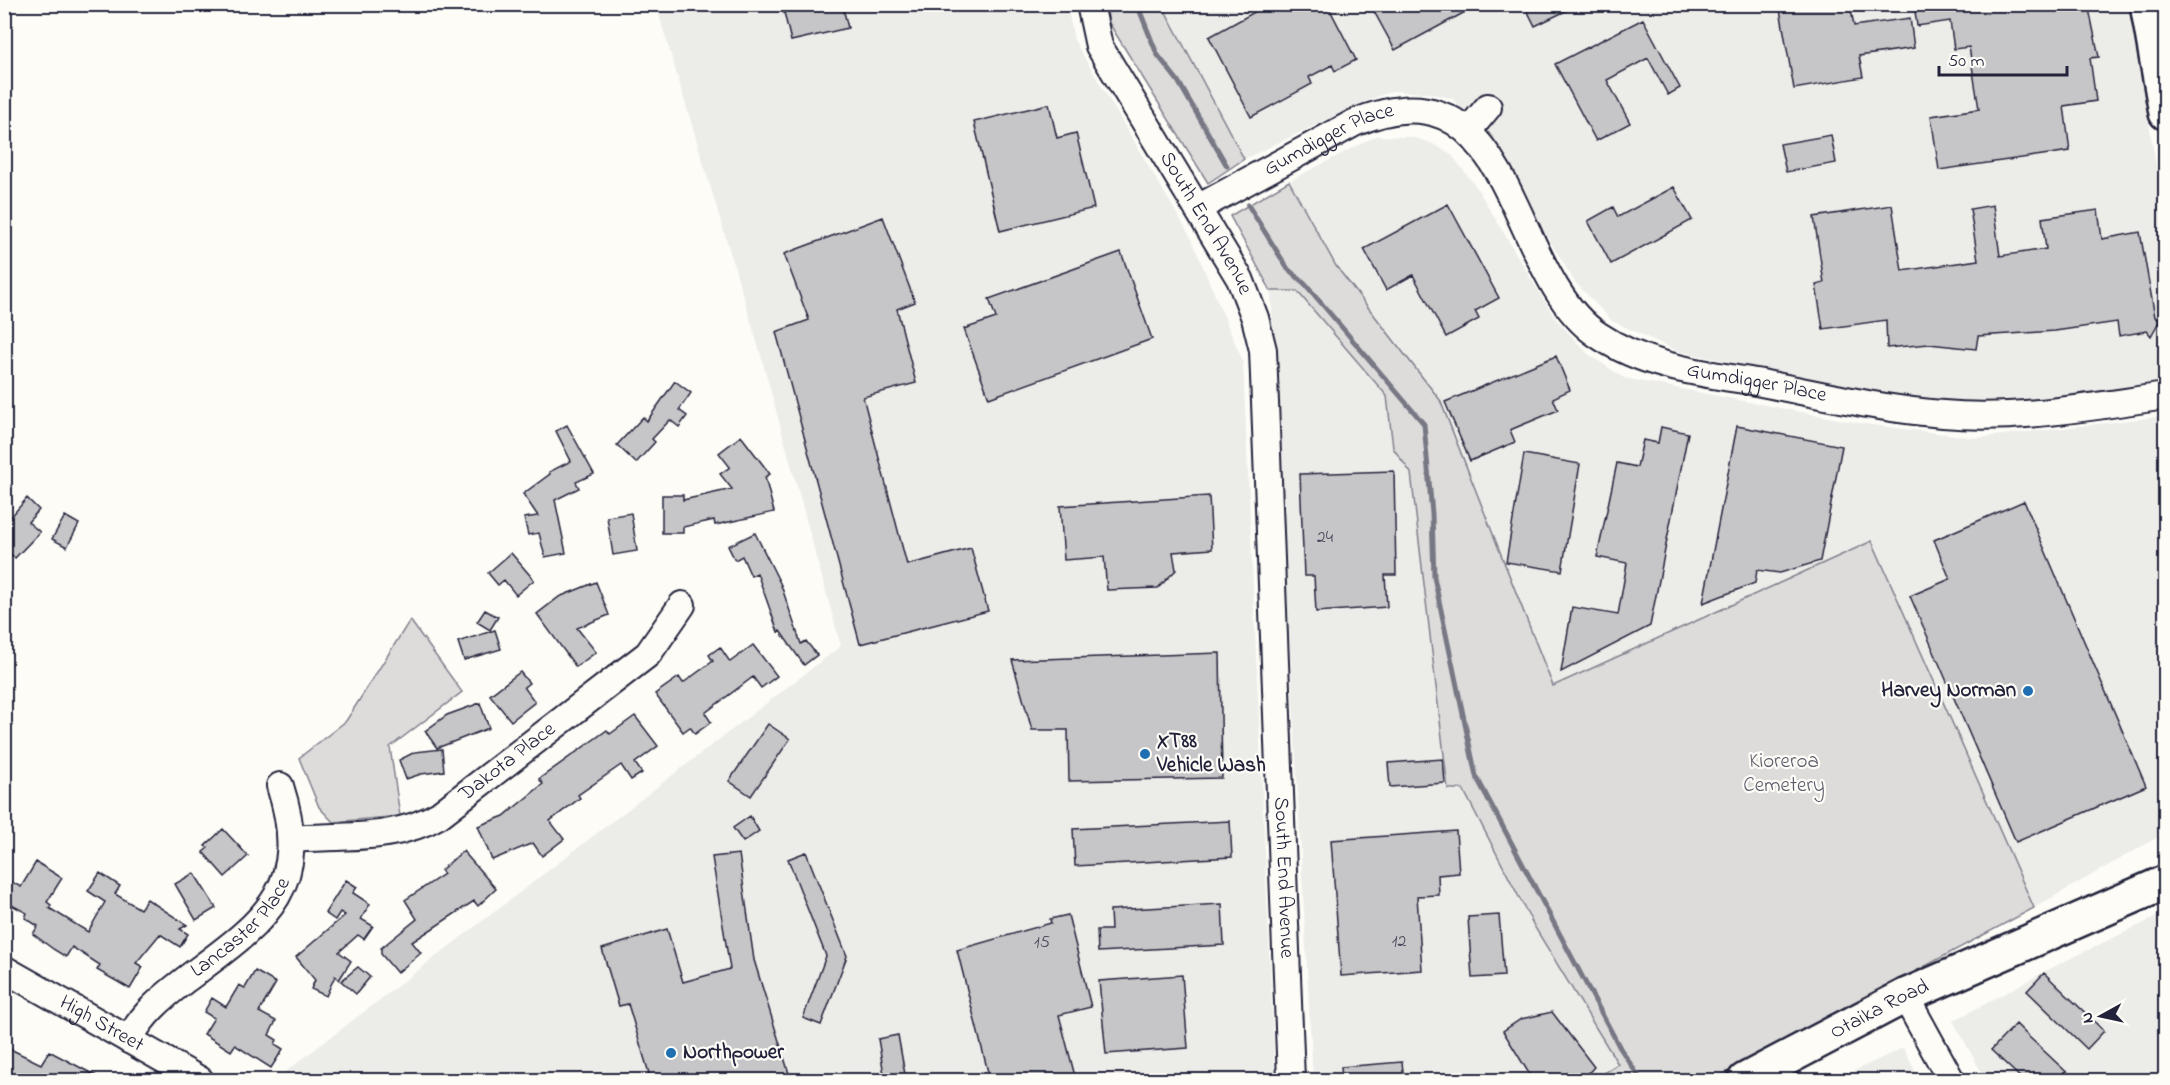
<svg xmlns="http://www.w3.org/2000/svg" width="2170" height="1085" font-family="'Indie Flower',sans-serif">
  <style>
    .built { fill: #ecece9 }
    .green { fill: #dddcdb; stroke: #807f8b; stroke-width: 1.5 }
    .lines { fill: none; stroke-linecap: round; stroke-linejoin: round }
    .stream { stroke: #787885; stroke-width: 5 }
    .building { fill: #c6c6c8; stroke: #22223b; stroke-width: 1.5 }
    .minor-casing { stroke: #22223b; stroke-width: 30 }
    .major-casing { stroke: #22223b; stroke-width: 38 }
    .highway-casing { stroke: #22223b; stroke-width: 38 }
    .minor { stroke: #fdfcf7; stroke-width: 26 }
    .major { stroke: #fdfcf7; stroke-width: 33 }
    .highway { stroke: #fdfcf7; stroke-width: 33 }
    .poi-dot { fill: #1f6fb2; stroke: #fdfcf7; stroke-width: 2 }
    .labels { text-anchor: middle; dominant-baseline: central; stroke-width: 4.5; stroke-linejoin: round; paint-order: stroke }
    .number-label { font-size: 18px; fill: #4b4b5e }
    .street-label { font-size: 21px; fill: #22223b; stroke: #fdfcf7 }
    .poi-label { font-size: 21px; font-weight: bold; fill: #22223b; stroke: #fdfcf7; text-anchor: start }
    .park-label { font-size: 21px; fill: #5a5a6b; stroke: #fdfcf7 }
  </style>
  <rect width="100%" height="100%" fill="#fdfcf7"/>
  <filter id="ink" filterUnits="userSpaceOnUse"><feTurbulence type="fractalNoise" baseFrequency=".0167" numOctaves="2"/><feDisplacementMap in="SourceGraphic" scale="12" xChannelSelector="R" yChannelSelector="G"/><feConvolveMatrix kernelMatrix="1 2 1 2 8 2 1 2 1" color-interpolation-filters="sRGB"/></filter>
  <g filter="url(#ink)">
    <path class="built" d="M656,5H1067L1074,40L1190,236L1243,362L1275,1080H275L841,646L760,352Z
      M1162,5H2129L2165,219V387L1967,411L1677,351L1612,321L1575,282L1485,135L1452,98L1428,93L1393,91L1371,99L1244,159Z
      M1376,136L1412,137L1431,143L1451,154L1477,188L1554,317L1588,354L1624,378L1864,424L1977,438L2165,416V833L2034,908L1872,541L1553,686L1440,400L1336,266L1289,181Z
      M1271,291H1297L1387,396L1393,448L1411,473L1448,788L1463,789L1534,926L1618,1064L1592,1080H1313Z
      M2165,913V1080H1986L1953,1021L2061,963Z
      M1903,1048L1920,1080H1835Z"/>
    <path class="green" d="M1106,5H1162L1244,159L1208,183L1109,23Z
      M1289,181L1336,266L1440,400L1553,686L1872,541L2034,908L1712,1080H1592L1618,1064L1534,926L1463,789H1448L1411,473L1393,448L1387,396L1297,291H1271L1230,216Z
      M410,620L462,692L390,747L400,816L333,822L319,807L299,758L346,721Z"/>
    <g class="lines">
      <path class="stream" d="M1137,4L1157,54L1178,81L1227,166
        M1248,205L1288,269L1305,284L1424,424L1432,514L1434,577L1476,776L1620,1048L1641,1080"/>
    </g>
    <path class="building" d="M782,4H842L848,28L791,41Z
      M1269,4H1327L1356,60L1335,71L1332,65L1309,77L1312,84L1251,117L1209,37Z
      M1370,4H1480L1395,50Z
      M1524,4H1580L1535,26Z
      M1779,4H1850L1854,26L1910,18L1914,48L1859,56L1863,77L1794,89Z
      M1914,4H2088L2099,57L2090,58L2096,101L2064,106L2070,151L1939,170L1931,116L1979,109L1969,47L1954,49L1950,21L1917,26Z
      M1643,19L1680,88L1668,95L1648,58L1607,80L1630,123L1596,141L1555,64Z
      M1049,104L1057,138L1076,133L1094,208L1000,231L974,122Z
      M1831,135L1836,163L1786,172L1780,144Z
      M1674,187L1692,220L1611,264L1588,221L1613,207L1618,217Z
      M1448,204L1499,298L1475,311L1479,319L1446,337L1413,275L1386,290L1364,249Z
      M1892,205L1902,271L1978,260L1970,209L1993,205L2000,256L2046,249L2042,218L2098,210L2102,239L2140,232L2155,317L2160,320L2151,336L2147,331L2119,336L2117,322L2055,331L1978,336L1976,349L1929,344L1887,348L1886,320L1823,329L1816,285L1824,283L1814,217Z
      M883,217L915,302L897,309L916,383L863,397L907,565L971,548L988,611L860,644L776,332L809,320L784,254Z
      M1121,252L1152,339L989,398L964,329L996,318L989,299Z
      M1556,356L1570,390L1553,398L1558,410L1510,430L1515,442L1470,461L1445,402Z
      M675,381L691,393L679,410L687,416L679,427L670,420L652,439L655,442L636,463L617,445L643,417L647,421Z
      M567,425L594,474L576,482L579,488L555,500L566,553L545,557L539,533L528,535L524,518L538,516L523,494L550,474L549,472L571,461L556,431Z
      M1737,426L1842,446L1820,561L1780,573L1757,570L1755,583L1703,603Z
      M1661,427L1688,433L1650,626L1561,672L1572,607L1618,615L1627,563L1597,557L1617,463L1637,467L1643,440L1658,443Z
      M741,436L770,474L765,477L774,512L715,525L714,520L683,527V533H662V495H683V500L732,489L720,474L730,467L719,453Z
      M1524,454L1580,464L1562,571L1506,562Z
      M1394,471L1396,575H1385L1387,607L1316,612L1314,576H1304L1300,474Z
      M1209,496L1212,549L1173,552L1176,570L1158,588L1107,590L1104,557L1064,560L1060,506Z
      M27,498L39,510L28,522L40,532L15,558L4,549V525Z
      M2024,501L2146,786L2016,842L1910,596L1950,579L1934,540Z
      M631,513L637,551L613,555L607,517Z
      M65,516L79,524L67,547L52,539Z
      M755,533L781,585L801,644L806,641L817,655L804,665L780,631L778,632L757,573L751,576L742,556L735,560L728,546Z
      M511,553L534,580L516,595L504,580L498,585L488,573Z
      M596,582L609,615L577,628L596,652L576,667L537,614L559,597Z
      M485,610L498,617L490,630L477,622Z
      M495,630L501,649L464,660L458,642Z
      M753,645L777,676L761,688L753,677L705,713L711,722L695,734L690,727L683,732L655,694L679,677L683,683L713,661L709,655L720,647L730,662Z
      M1220,653L1222,778L1069,781L1068,730H1032L1012,660Z
      M520,672L529,683L524,687L535,702L511,721L490,695Z
      M480,703L489,728L437,748L425,731L447,715Z
      M635,716L658,746L635,763L642,773L631,780L621,765L578,795L580,798L550,821L564,839L542,856L533,843L492,860L478,826L504,816L543,784L539,779L607,730L610,734Z
      M768,724L790,739L751,796L729,781Z
      M442,749L444,771L421,774L406,779L399,760L415,752Z
      M1443,759L1445,783L1390,787L1388,763Z
      M750,816L759,831L743,842L733,828Z
      M1230,821L1232,857L1075,866L1073,829Z
      M223,829L248,856L225,877L203,852L208,848L205,846Z
      M1456,831L1459,873L1438,875L1439,895L1417,896L1422,970L1341,976L1331,840Z
      M463,851L496,889L478,906L474,901L412,942L421,953L397,973L381,954V948L417,919L405,900L444,874L441,870Z
      M806,852L847,956L821,1025L803,1018L826,956L788,859Z
      M739,854L754,960L791,1080H651L628,1004L619,1006L602,949L667,929L683,982L730,969L712,857Z
      M36,862L62,878L47,902L51,905L49,908L88,932L105,902L88,891L100,873L120,886L115,894L140,909L147,899L187,925L180,929L188,934L180,947L160,934L136,963L143,967L130,989L97,970L100,965L72,947L66,957L53,949L33,934L38,926L25,918L27,913L4,901V878L21,887Z
      M194,873L216,908L196,920L175,884Z
      M346,880L357,887L353,893L370,904L361,919L373,926L364,939L358,935L339,952L351,961L339,980L335,976L326,996L311,989L315,980L296,957L345,915L340,912L335,920L325,913Z
      M1222,904L1224,945L1098,952L1097,930H1111L1110,910Z
      M1068,915L1091,1007L1059,1015L1076,1080H990L957,950L1051,923L1050,919Z
      M1499,915L1504,976L1472,978L1468,917Z
      M358,967L370,977L356,994L341,981Z
      M255,971L276,983L259,1012L276,1021L269,1035L277,1040L275,1044L283,1049L271,1068L235,1045L231,1051L204,1034L214,1018L204,1012L212,998L226,1007L239,985L245,988Z
      M2044,973L2104,1031L2087,1049L2027,991Z
      M1182,975L1188,1048L1106,1054L1099,981Z
      M1552,1012L1594,1067L1582,1080H1533L1503,1031L1521,1019Z
      M2016,1024L2029,1037L2075,1080H2023L1991,1050Z
      M898,1035L906,1080H885L878,1039Z
      M4,1046L41,1064L49,1051L104,1080H9L4,1078Z
      M1402,1062L1404,1080H1342L1341,1067Z"/>
    <g class="lines">
      <g class="minor-casing">
        <g id="minor">
          <path id="s1" d="M1090,4L1099,46L1240,279L1255,318L1263,350L1291,1080"/>
          <path d="M1468,131L1488,107"/>
          <path id="s2" d="M1198,208L1354,123C1517,53 1505,273 1598,335C1645,367 1701,373 1756,382C1818,394 1880,409 1943,414C2017,421 2093,406 2166,396"/>
          <path id="s3" d="M292,839C342,835 395,841 439,815L648,654L682,605"/>
          <path id="s4" d="M4,969L200,1080"/>
          <path d="M1905,996L1951,1080"/>
          <path id="s5" d="M129,1040C142,1014 163,997 185,980C261,923 314,891 280,786"/>
        </g>
      </g>
      <g class="major-casing">
        <path id="major" d="M2147,4L2166,113"/>
      </g>
      <g class="highway-casing">
        <g id="highway">
          <path id="s6" d="M1745,1080L1905,996L2166,882"/>
        </g>
      </g>
      <use href="#minor" class="minor"/>
      <use href="#major" class="major"/>
      <use href="#highway" class="highway"/>
    </g>
  </g>
  <g class="poi-dot">
    <circle cx="2028" cy="691" r="6"/>
    <circle cx="1145" cy="754" r="6"/>
    <circle cx="671" cy="1053" r="6"/>
  </g>
  <g class="labels">
    <g class="number-label">
      <text x="1325" y="538">24</text>
      <text x="1399" y="942">12</text>
      <text x="1042" y="943">15</text>
    </g>
    <g class="street-label">
      <text stroke="none"><textPath href="#s2" startOffset="148">Gumdigger Place</textPath></text>
      <text stroke="none"><textPath href="#s1" startOffset="250">South End Avenue</textPath></text>
      <text stroke="none"><textPath href="#s2" startOffset="710">Gumdigger Place</textPath></text>
      <text stroke="none"><textPath href="#s3" startOffset="237">Dakota Place</textPath></text>
      <text stroke="none"><textPath href="#s1" startOffset="918">South End Avenue</textPath></text>
      <text stroke="none"><textPath href="#s5" startOffset="160">Lancaster Place</textPath></text>
      <text stroke="none"><textPath href="#s6" startOffset="152">Otaika Road</textPath></text>
      <text stroke="none"><textPath href="#s4" startOffset="112">High Street</textPath></text>
    </g>
    <g class="poi-label">
      <text x="2016" y="691" text-anchor="end">Harvey Norman</text>
      <text x="1157" y="742">XT88<tspan x="1157" dy="24">Vehicle Wash</tspan></text>
      <text x="683" y="1053">Northpower</text>
    </g>
    <g class="park-label">
      <text x="1784" y="762">Kioreroa<tspan x="1784" dy="24">Cemetery</tspan></text>
    </g>
  </g>
  <rect width="2170" height="1085" fill="none" stroke="#fdfcf7" stroke-width="24"/>
  <rect x="12" y="12" width="2146" height="1061" fill="none" stroke="#22223b" stroke-width="2" filter="url(#ink)"/>
  <g transform="translate(2101 1016) rotate(262)" stroke="#fdfcf7" stroke-width="4.5" paint-order="stroke">
  <path d="M0-4.5L10 22L0 15L-10 22Z" fill="#22223b"/>
  <text y="-9" font-size="16" font-weight="bold" text-anchor="middle" fill="#22223b">N</text>
  </g>
  <path d="M1939 66v9h128v-9" fill="none" stroke="#22223b" stroke-width="3"/>
  <text x="1948" y="66" font-size="18" fill="#22223b" stroke="#fdfcf7" stroke-width="4.5" paint-order="stroke">50 m</text>
</svg>
